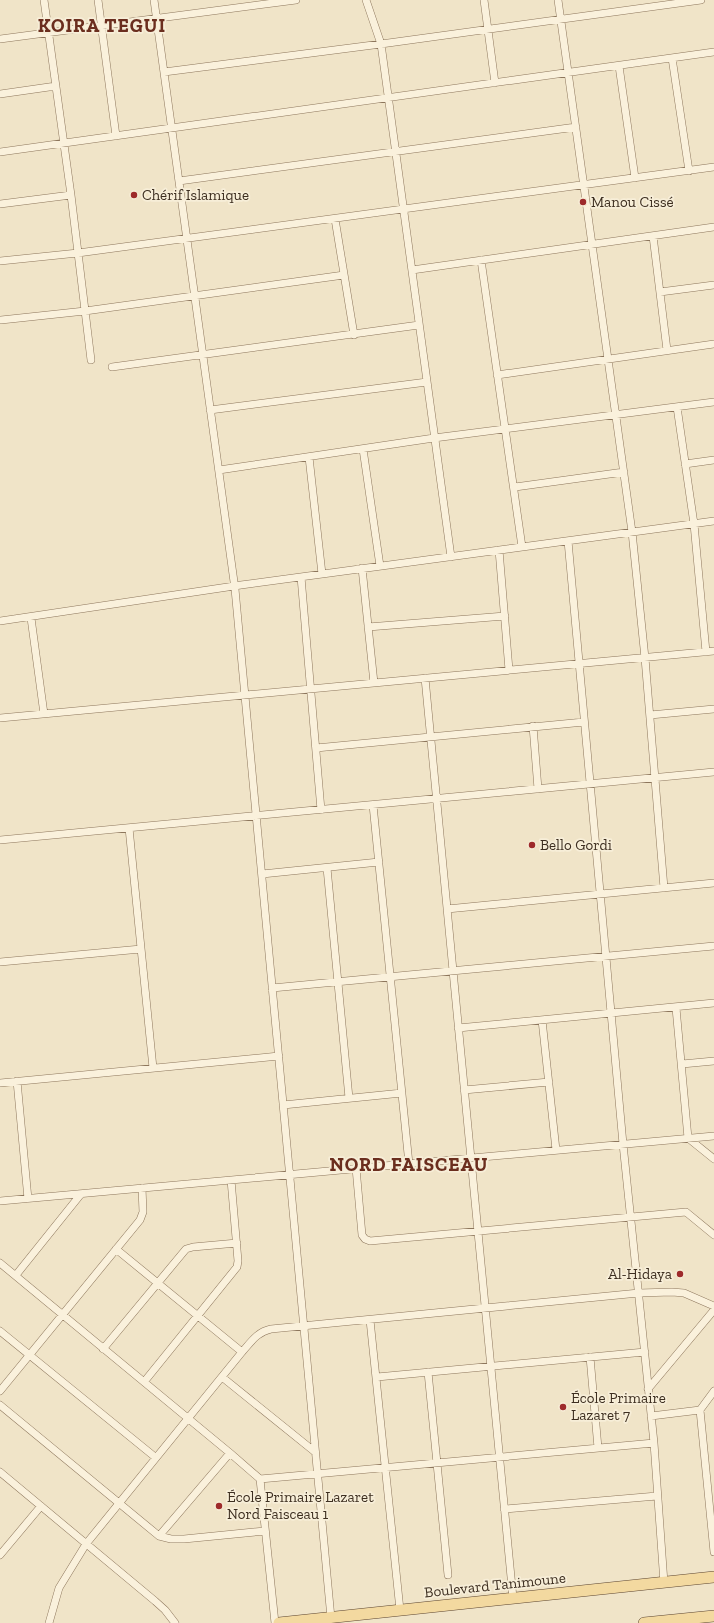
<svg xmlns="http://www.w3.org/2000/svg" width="714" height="1623" font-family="'Zilla Slab',serif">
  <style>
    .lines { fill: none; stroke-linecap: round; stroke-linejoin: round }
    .street-casing { stroke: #8d765c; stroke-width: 8 }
    .primary-casing { stroke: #5b4430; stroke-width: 12 }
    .street { stroke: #faf1dc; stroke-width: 7 }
    .primary { stroke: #f3d9a0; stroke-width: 11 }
    .poi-dot { fill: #9e2a2b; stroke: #f7eed8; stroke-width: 1.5 }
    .labels { text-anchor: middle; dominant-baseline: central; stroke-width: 3.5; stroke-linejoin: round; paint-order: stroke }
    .poi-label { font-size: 15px; fill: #3d2e20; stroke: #f7eed8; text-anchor: start }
    .street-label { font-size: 15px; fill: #3d2e20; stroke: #f7eed8 }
    .district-label { font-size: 19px; font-weight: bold; letter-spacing: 1px; fill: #6b2e1e; stroke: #f7eed8 }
  </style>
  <rect width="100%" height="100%" fill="#f0e4c8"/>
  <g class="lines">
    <g class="street-casing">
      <path id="street" d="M44,0L71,195L91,360
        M98,0L116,136
        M154,0L235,589L331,1618
        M366,0L381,44L451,557
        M484,0L495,83
        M558,0L632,532L645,658L664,888
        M0,39L296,0
        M672,58L689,171
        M619,66L635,178
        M164,72L381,44L701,0
        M0,94L56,86
        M0,152L714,52
        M179,181L576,127
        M0,204L71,195
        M335,219L354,335
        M653,236L667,350
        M481,260L522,547
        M0,261L78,253L714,167
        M412,270L714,227
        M660,292L714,285
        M1,320L85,311L344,275
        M112,367L419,325
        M497,375L714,344
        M677,407L694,524L706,652
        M210,410L427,382
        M363,449L380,566
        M309,457L322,574
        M685,464L714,460
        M219,470L434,438L714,402
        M515,487L624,472
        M568,541L623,1144L654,1443L664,1583
        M499,550L509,670
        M362,568L374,683
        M301,577L321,810
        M31,618L44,714
        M0,621L241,585L714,521
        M368,627L505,616
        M425,678L513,1598
        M650,715L714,709
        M0,718L714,651
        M533,726L538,789
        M316,748L584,722
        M373,805L409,1164
        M129,828L153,1068
        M0,840L714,772
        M327,868L349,1098
        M262,874L379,862
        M447,909L714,883
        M0,962L141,949
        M272,988L714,946
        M676,1008L688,1138L714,1159
        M542,1020L556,1150
        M458,1028L714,1003
        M682,1064L714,1061
        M17,1081L28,1199
        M0,1083L279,1056
        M464,1090L549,1082
        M283,1105L402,1093
        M356,1168L362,1235L365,1239L370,1241L686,1212L714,1235
        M0,1201L714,1136
        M116,1249L242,1352
        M0,1263L230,1453L260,1479L275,1623
        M16,1275L81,1194
        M370,1320L400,1610
        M0,1331L155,1457
        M103,1349L186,1249L193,1247L237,1243
        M590,1357L598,1448
        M428,1372L448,1575
        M222,1377L315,1452
        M377,1377L645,1352
        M144,1382L237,1267L238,1261L231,1180
        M648,1389L714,1310
        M0,1391L140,1220L143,1212L142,1188
        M0,1405L159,1536L171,1539H184L265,1531
        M700,1410L714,1552
        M651,1416L700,1410L714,1391
        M0,1472L155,1601L165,1610L175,1623
        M260,1479L654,1443
        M504,1509L657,1496
        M159,1536L230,1453
        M0,1555L41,1506
        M49,1623L59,1588L86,1544L242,1352C251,1342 257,1332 271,1329L639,1293L672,1292L684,1293L714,1306"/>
    </g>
    <g class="primary-casing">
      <path id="primary" d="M279,1623L714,1577
        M644,1623L714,1616"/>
    </g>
    <use href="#street" class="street"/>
    <use href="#primary" class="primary"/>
  </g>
  <g class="poi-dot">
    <circle cx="134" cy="195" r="4"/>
    <circle cx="583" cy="202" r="4"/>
    <circle cx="532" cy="845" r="4"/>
    <circle cx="680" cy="1274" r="4"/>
    <circle cx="563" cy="1407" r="4"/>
    <circle cx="219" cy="1506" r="4"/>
  </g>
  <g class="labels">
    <g class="poi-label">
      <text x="142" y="195">Chérif Islamique</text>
      <text x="591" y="202">Manou Cissé</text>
      <text x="540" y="845">Bello Gordi</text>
      <text x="672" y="1274" text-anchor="end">Al-Hidaya</text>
      <text x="571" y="1398">École Primaire<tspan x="571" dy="17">Lazaret 7</tspan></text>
      <text x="227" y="1497">École Primaire Lazaret<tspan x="227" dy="17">Nord Faisceau 1</tspan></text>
    </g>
    <g class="street-label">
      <text transform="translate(495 1585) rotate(-6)">Boulevard Tanimoune</text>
    </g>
    <g class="district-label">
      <text x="102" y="25">KOIRA TEGUI</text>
      <text x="409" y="1164">NORD FAISCEAU</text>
    </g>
  </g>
</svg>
